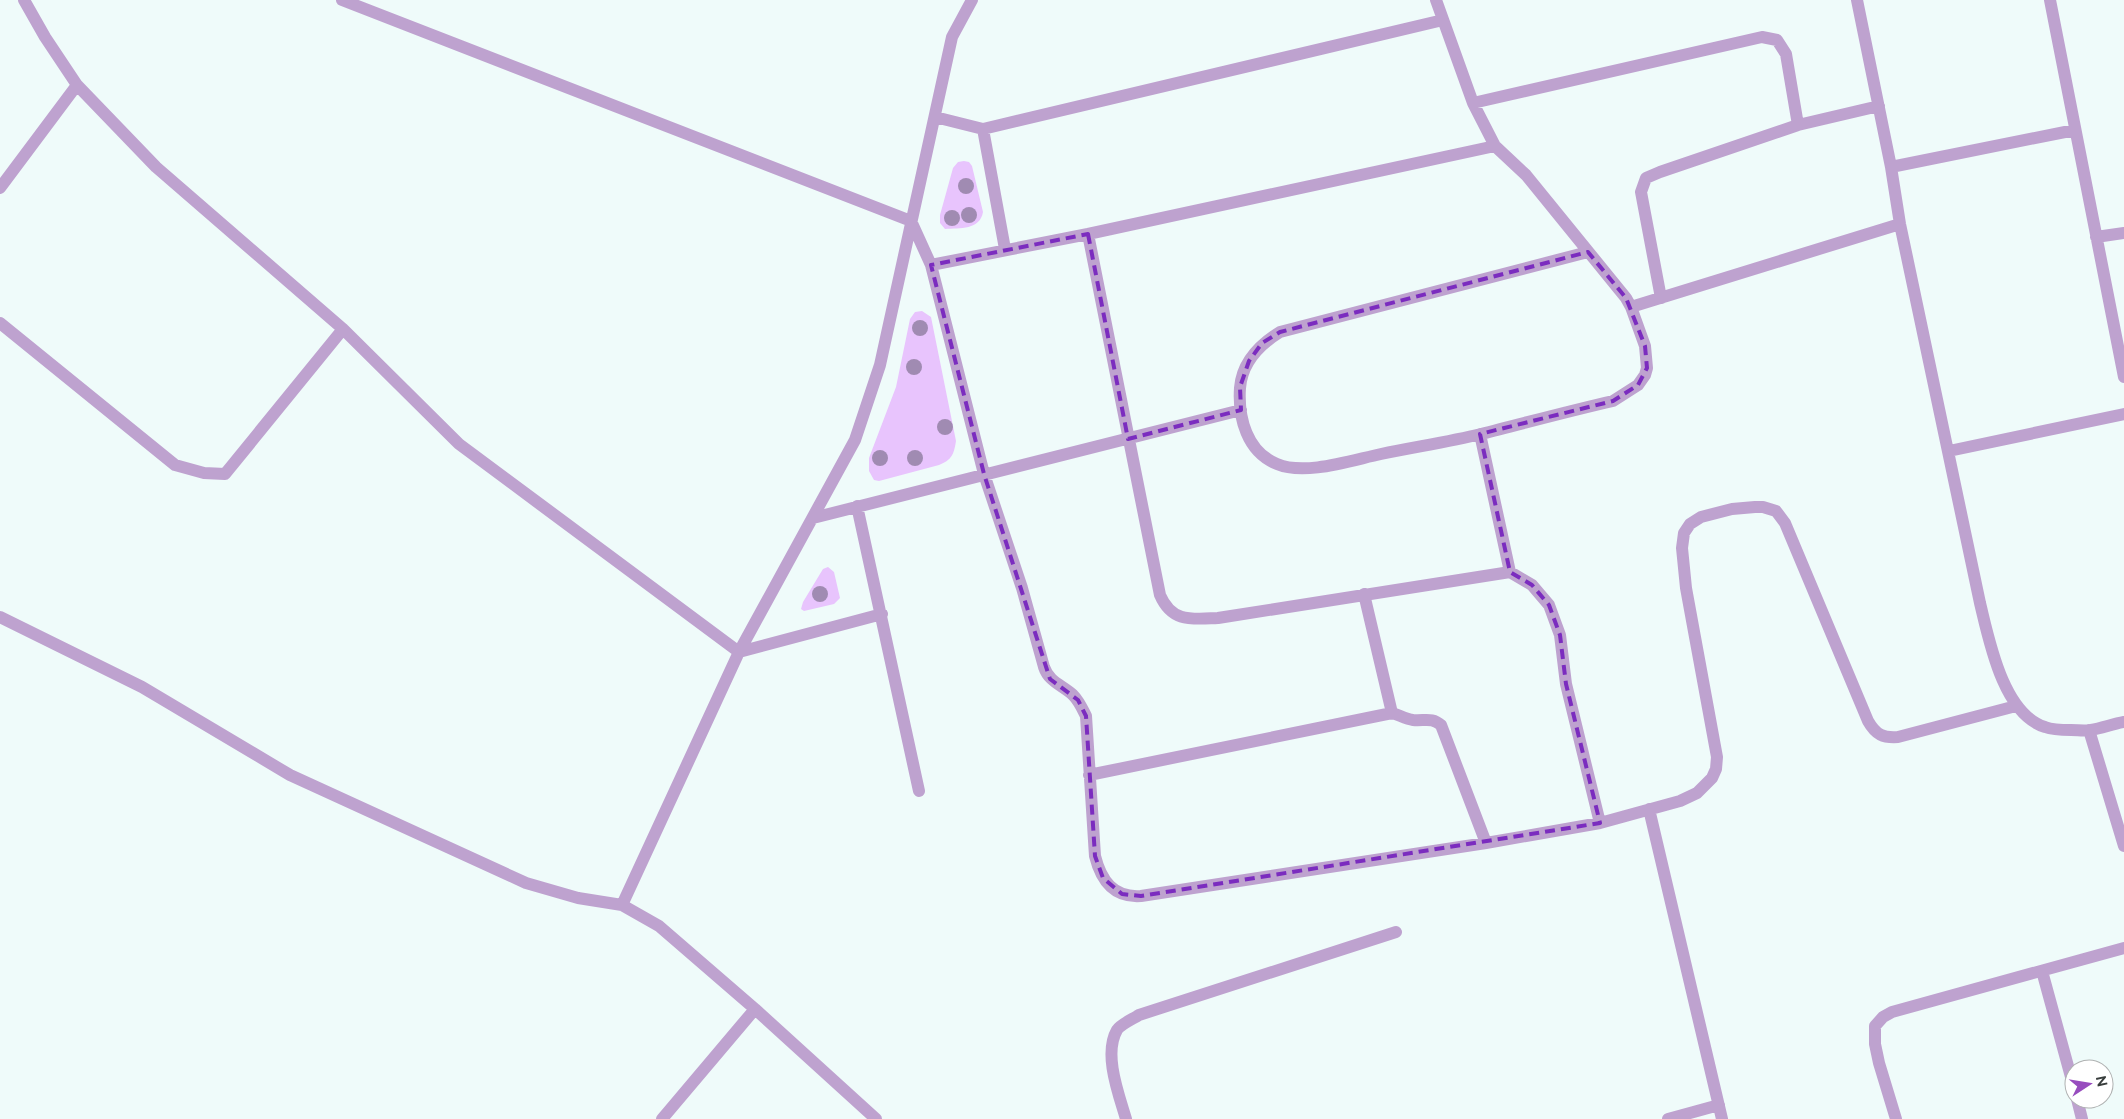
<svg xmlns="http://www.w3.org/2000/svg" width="2124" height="1119" font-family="Raleway,sans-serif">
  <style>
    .grass { fill: #e8c4fd }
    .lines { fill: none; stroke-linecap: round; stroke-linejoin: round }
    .minor { stroke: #bea2cf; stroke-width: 12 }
    .tree { fill: #a08bb2 }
    .marked { fill: none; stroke: #7b2cbf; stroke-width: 4; stroke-dasharray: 10 6; stroke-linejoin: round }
  </style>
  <rect width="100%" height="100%" fill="#effbfa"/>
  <path class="grass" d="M964,161L969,162L972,166L983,212C980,230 960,228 945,229L940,223V215L953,168L958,162Z
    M922,311L931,317L956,441C954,454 952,460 939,465L879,481L874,480L869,471V458L896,387L910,319L915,312Z
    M828,567L834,572L840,598L834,604L804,611L801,609L803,602L823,569Z"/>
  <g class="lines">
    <path class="minor" d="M24,0L45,37L77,85L156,167L343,329L459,444L739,652L882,614
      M342,0L911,221L931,265L984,474L1022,588L1044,667C1049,682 1062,685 1073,695C1079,701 1082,708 1086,716L1095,856C1101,880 1113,898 1141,896L1486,843L1600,823L1680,801L1697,793L1712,778L1716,769L1717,757L1686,588L1682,548L1684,533L1690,524L1701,517L1732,509L1755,507H1763L1776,511L1785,523L1868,721C1876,735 1883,738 1898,737L2016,706
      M1436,0L1473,103L1495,146L1526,175L1626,298L1631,307L1645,346L1647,368L1645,375L1638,385L1613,401C1569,411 1525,423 1481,434C1448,442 1414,447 1381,454C1352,460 1305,476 1277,464C1247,452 1238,418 1240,388C1242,362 1259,345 1280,332L1588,252
      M1857,0L1891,167L1900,224L1980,603C1989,640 2003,714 2045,727C2053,730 2063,730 2071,730C2078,730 2084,731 2091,730C2102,728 2113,724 2124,722
      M2050,0L2124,377
      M1473,103L1762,37L1777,40L1786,54L1798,125
      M935,117L983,129L1443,20
      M983,129L1005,249
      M1891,167L2075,130
      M0,188L77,85
      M1088,234L1160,595C1172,623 1192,619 1218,618L1510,572
      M2096,237L2124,233
      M931,265L1088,234L1495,146
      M1661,298L1641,192L1646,178L1660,172L1798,125L1879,106
      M1631,307L1900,224
      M0,323L175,465L204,473L225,474L343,329
      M1480,434L1510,572L1532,585L1549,605L1560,635L1566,684L1600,823
      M1949,451L2124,414
      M857,506L919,791
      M813,518L1241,410
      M1364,594L1392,713
      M0,617L142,687L290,775L526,883L578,898L622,905L659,926L755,1009L876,1119
      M2089,730L2124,846
      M1089,775L1392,713C1399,715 1406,719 1413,720C1425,721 1432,717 1441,725L1486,843
      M1649,809L1722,1119
      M622,905L739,652L855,440L880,365L952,37L972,0
      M2042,971L2074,1088
      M2077,1099L2082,1119
      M662,1119L755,1009
      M1126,1119C1119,1095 1103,1054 1117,1030C1121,1024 1133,1019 1139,1015L1396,932
      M1668,1119L1719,1105
      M1896,1119L1879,1063L1875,1044V1026L1883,1017L1892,1012L2124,948"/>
  </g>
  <g class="tree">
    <circle cx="966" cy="186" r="8"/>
    <circle cx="969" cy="215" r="8"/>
    <circle cx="952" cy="218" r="8"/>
    <circle cx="920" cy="328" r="8"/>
    <circle cx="914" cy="367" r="8"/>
    <circle cx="945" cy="427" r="8"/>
    <circle cx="880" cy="458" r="8"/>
    <circle cx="915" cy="458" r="8"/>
    <circle cx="820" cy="594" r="8"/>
  </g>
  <path class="marked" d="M1088,234L1128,439L1241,410L1240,387L1249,361L1262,343L1280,332L1588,252L1626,298L1645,346L1647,368L1638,385L1613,401L1480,434L1510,572L1532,585L1549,605L1560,635L1566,684L1600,823L1141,896L1122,894L1103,878L1095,856L1086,716L1078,700L1050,679L984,474L931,265Z"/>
  <g transform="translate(2089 1084) rotate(78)"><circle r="24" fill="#ffffff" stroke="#afb1b1"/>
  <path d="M0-4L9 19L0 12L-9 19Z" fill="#974cbe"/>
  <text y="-8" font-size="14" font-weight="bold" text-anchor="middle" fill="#383d3c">N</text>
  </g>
</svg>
